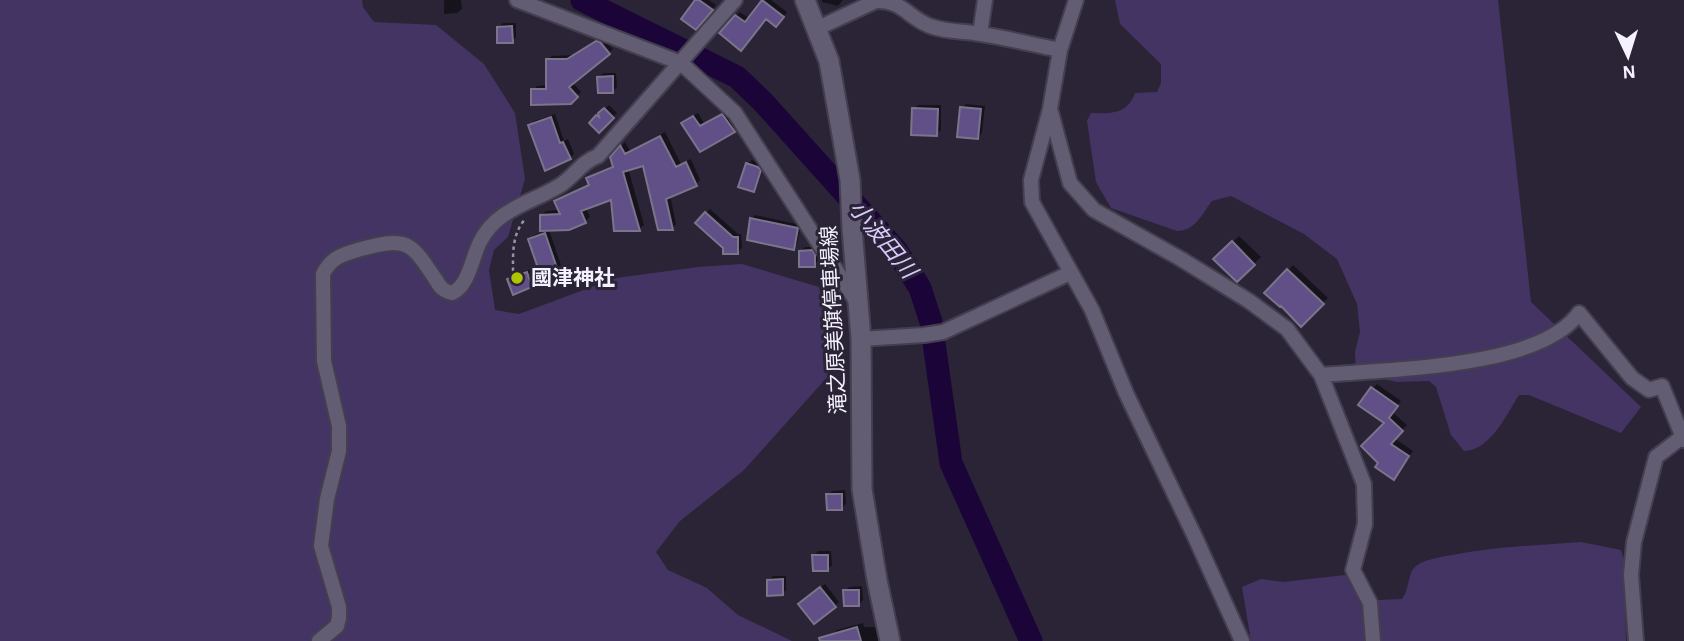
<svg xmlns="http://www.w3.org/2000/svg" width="1684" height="641" font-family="'Alegreya Sans','Noto Sans JP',sans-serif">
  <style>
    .green { fill: #443464 }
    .shadow { fill: #0007 }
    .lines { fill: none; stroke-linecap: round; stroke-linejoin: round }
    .river { stroke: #1b0538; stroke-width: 23 }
    .building { fill: #614f88; stroke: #7a758a; stroke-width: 2 }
    .street-casing { stroke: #443f4f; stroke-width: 18 }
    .secondary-casing { stroke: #443f4f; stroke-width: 23 }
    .path { stroke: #9994a4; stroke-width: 2.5; stroke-dasharray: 3.5 3.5; stroke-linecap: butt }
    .street { stroke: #625d72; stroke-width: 14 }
    .secondary { stroke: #625d72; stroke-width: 19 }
    .poi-dot { fill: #b0c502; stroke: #2a2436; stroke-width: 2.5 }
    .labels { text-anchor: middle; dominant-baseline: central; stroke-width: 6; stroke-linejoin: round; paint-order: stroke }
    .poi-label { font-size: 21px; font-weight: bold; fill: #f5f2ff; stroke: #2a2436; text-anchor: start }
    .street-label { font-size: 21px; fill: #f5f2ff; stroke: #2a2436 }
    .water-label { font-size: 23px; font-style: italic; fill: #d8cafe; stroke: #2a2436 }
  </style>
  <rect width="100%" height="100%" fill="#2a2436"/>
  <path class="green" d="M0,0H362L363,7L374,22L436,25L484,64L515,113L525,179L508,237L494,250L489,270L495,310L519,314L616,278L698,267L742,264L819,287L838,365L744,470L680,521L656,552L668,570L707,588L738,615L792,641H0Z
    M1115,0H1498L1531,302L1641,407L1621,433L1529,395H1519C1506,415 1491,450 1464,451L1451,435L1436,387L1429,381L1397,382L1356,373L1355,352L1360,332L1357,304L1337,259L1304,234L1231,196L1212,201C1202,214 1195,231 1177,231L1111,208L1096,182L1087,121L1091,113C1110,114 1128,114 1135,93L1157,92L1161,83V64L1120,24Z
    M1581,542L1621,550L1624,560L1626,641H1251L1242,587L1261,579L1283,582L1363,573L1378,600L1402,599C1410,589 1407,573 1416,566C1425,559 1442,557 1452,555C1495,547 1538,545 1581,542Z"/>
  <path class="shadow" d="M444,0H461L462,9L457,13L444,14Z
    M697,0H709L716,5L696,28Z
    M765,0H771L787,12L780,21L766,18L721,33L740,12L750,19Z
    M822,0H843L838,6L822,2Z
    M503,23H516V37L512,41L499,27Z
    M601,37L613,49L572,82L581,92L570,103L533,90L537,86L548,85L547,60L552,56L573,55Z
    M603,73H616L617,87L613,91L599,77Z
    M966,104L985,106L982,133L978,138L962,108Z
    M609,105L617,113L599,131L591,123Z
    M918,105H941V130L937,134L914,109Z
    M727,111L738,126L700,150L687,119L698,113L704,123Z
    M555,114L564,141L568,139L574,154L570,158L530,126L534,121Z
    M665,132L681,164L691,159L700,180L696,184L670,195L676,224L672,228L644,163L628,168L644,225L639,229L613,197L586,208L590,217L585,221L542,215L546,211L560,210L556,201L561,197L590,183L588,178L593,174L615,165L612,157L625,142L630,151Z
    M752,160L764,166L757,186L753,190L747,164Z
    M710,209L738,234H741L742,248L738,252L724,247L698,223Z
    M755,215L801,225L797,244L793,248L751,219Z
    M549,230L561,265L557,270L530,239L534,235Z
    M1239,236L1261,257L1237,280L1215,259Z
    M805,247H816L818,250V261L814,265L801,251Z
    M1293,265L1328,298L1301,324L1267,293Z
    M531,269L535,282L531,286L509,280L513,276Z
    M1377,384L1401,401L1392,412L1407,425L1394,438L1413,451L1398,472L1380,463L1386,422L1372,389Z
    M845,490L846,504L842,508L828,495L832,491Z
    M818,551H831L832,565L828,569L814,556Z
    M773,576H786V590L782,594L769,580Z
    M825,584L839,602L835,606L804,600Z
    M862,586L863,600L859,604L845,591L849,587Z
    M863,623L864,627H881L885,641H832L831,636L837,630Z"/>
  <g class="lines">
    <path class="river" d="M582,0L737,77L763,102L896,250L920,288L931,322L951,463L1031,641"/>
  </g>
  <path class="building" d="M695,0H699L713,10L696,30L681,19Z
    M762,0L784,17L776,27L766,19L741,51L719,33L735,15L745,22Z
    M512,26L513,43H497V27Z
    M596,41L600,42L610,54L569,87L578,97L571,104L531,105V89H546V59H567Z
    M613,76V93H598L597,77Z
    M960,107L981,109L978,139L957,137Z
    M604,108L614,118L599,133L589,123L596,115L599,117L598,113Z
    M912,108L938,109L937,136L911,135Z
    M722,114L735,132L700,152L681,123L693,116L700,126Z
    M551,117L560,143L563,142L571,159L545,171L528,125Z
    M660,136L676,167L686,162L697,186L666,199L673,230H658L643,166L623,172L640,231H614L611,200L581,211L586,223L569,230L540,231V215L560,214L554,201L589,185L586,178L613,167L610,157L620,145L625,154Z
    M746,163L758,167L761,170L754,192L738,187Z
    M705,212L733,237H738V254H723V248L695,223Z
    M750,218L798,228L794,250L747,240Z
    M545,233L558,271L541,277L528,239Z
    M1232,241L1255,265L1237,282L1213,259Z
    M812,250L815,254V267H799V251Z
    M1287,269L1324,304L1301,327L1281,306L1280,307L1264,293Z
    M527,272L532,287L513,295L507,279Z
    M1371,387L1398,406L1389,418L1403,431L1391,444L1409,456L1394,480L1375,467L1378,463L1361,446L1384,423L1358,405Z
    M826,494H842V510H827Z
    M812,555H828V571H813Z
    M783,579V595L767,596V580Z
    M820,587L836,607L814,624L798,604Z
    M843,590H859V606H844Z
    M857,627L861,641H820L819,638Z"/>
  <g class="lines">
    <g class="street-casing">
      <path id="street" d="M517,0L681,63L735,113L858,304
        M1076,0L1060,50L1050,109L1031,180L1032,202L1092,310L1126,393L1195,537L1242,641
        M818,28L876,1C904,0 909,20 933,27C948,32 965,31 981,34C1007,38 1034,45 1060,50
        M980,34L985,0
        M1051,112L1070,183L1094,210L1181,259L1249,301L1287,329L1321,375L1364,484L1365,524L1353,570L1370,603L1373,641
        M861,339L924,335L943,332L1070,273
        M1321,375C1387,369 1539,369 1579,313L1632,378L1649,390L1662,386L1684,440
        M319,641L337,626L339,618V607L321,546L327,499L339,451V426L324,361L323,274C331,257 344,254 361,249C408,237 410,241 436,280C440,287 443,291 452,293C469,286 472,257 480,242C496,209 531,203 559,186C574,177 581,162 598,156L735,0
        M1636,641L1631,575L1634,542L1656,457L1682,437"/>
    </g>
    <g class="secondary-casing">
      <path id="secondary" d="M805,0L829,61L850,180L852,228L861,339L862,489L877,580L890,641"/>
    </g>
    <path class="path" d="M513,271C513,252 512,235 525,219"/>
    <use href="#street" class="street"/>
    <use href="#secondary" class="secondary"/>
  </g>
  <circle class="poi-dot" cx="517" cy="278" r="7"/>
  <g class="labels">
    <g class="poi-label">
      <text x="531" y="278">國津神社</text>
    </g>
    <g class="street-label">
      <text transform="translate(834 320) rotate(-93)">滝之原美旗停車場線</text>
    </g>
    <g class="water-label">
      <text transform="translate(882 240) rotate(51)">小波田川</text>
    </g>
  </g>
  <g transform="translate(1628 56) rotate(176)" stroke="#2a2436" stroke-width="5" paint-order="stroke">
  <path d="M0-5L12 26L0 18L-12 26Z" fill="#f5f2ff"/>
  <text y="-10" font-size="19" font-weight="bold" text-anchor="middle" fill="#f5f2ff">N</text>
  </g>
</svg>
